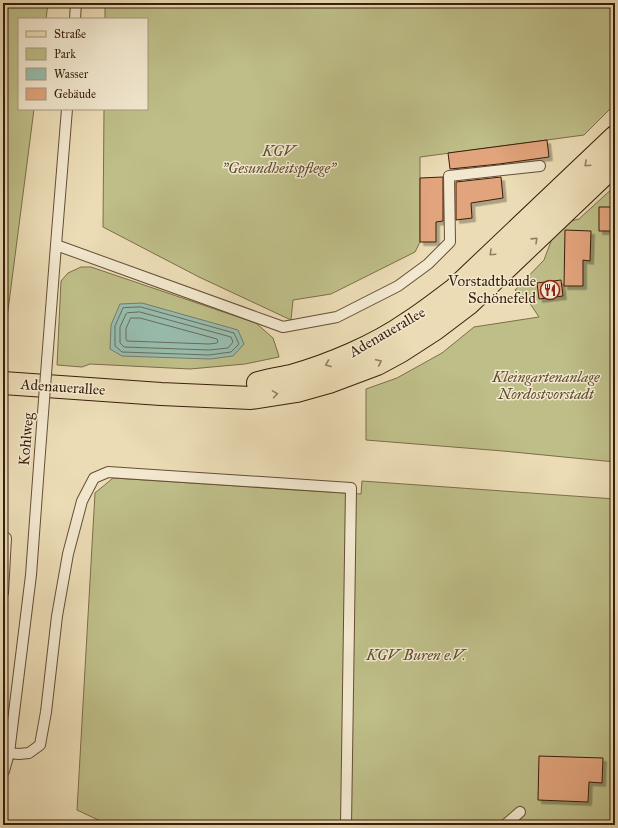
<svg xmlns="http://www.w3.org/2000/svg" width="618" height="828" font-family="'IM FELL Great Primer',serif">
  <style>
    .green { fill: #bebe88; stroke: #7c6e49 }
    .water { fill: #98bcad; stroke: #727d6c }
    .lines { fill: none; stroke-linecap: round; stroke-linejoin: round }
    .shore { stroke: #686d5c; stroke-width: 1 }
    .building { fill: #e2a47b; stroke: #391e0a; filter: url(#shadow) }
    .service-casing { stroke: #664e35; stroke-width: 12 }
    .primary-casing { stroke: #391e0a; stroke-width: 24 }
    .service { stroke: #f2e8cf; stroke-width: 10 }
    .primary { stroke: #ebdcb5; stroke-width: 22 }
    .service-bridge-casing { stroke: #664e35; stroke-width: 12; stroke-linecap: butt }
    .service-bridge { stroke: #f2e8cf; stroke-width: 10 }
    .oneway { stroke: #927d60 }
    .labels { text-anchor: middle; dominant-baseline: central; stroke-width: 3; stroke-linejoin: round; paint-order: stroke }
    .park-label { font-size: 15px; font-style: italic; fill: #614e30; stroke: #f2e8cf }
    .poi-label { font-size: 15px; fill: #391e0a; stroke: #f2e8cf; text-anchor: end }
    .street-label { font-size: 15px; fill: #391e0a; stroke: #f2e8cf }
  </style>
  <defs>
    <filter id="shadow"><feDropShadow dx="3.5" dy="3.5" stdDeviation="0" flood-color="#0004"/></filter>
  </defs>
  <rect width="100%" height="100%" fill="#ebdcb5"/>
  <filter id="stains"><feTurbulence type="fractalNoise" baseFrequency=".005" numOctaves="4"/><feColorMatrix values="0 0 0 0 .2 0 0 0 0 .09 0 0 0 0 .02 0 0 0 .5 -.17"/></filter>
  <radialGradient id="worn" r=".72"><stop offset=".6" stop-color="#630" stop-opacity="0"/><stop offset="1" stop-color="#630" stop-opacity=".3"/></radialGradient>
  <path class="green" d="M3,3H48L46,19H19V109H34L3,349Z
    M105,3H615V104L584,135L547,140L420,157V242L415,252L331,294L293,300L291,320L199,277L103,227L104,109H147V19H105Z
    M615,186V462L503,451L366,440V389L397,378L442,353L474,327L539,317L531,305L515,290L544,260L553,236L571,221L579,219Z
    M81,267H91L256,323L273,338L278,353L279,357L245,364L190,369L90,364L82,367L57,365L61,281L68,273Z
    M113,478L361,494L362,481L615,499V825H109L77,810L95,493Z"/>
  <path class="water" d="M142,303L238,330L244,344L233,356L210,359L122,356L110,349L111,325L120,304Z"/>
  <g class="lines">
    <path class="shore" d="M141,307L234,333L239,344L231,352L209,355L122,352L115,346V326L123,308Z
      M140,312L231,337L233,342L228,348L209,350L124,347L120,343V327L126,314L127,313Z
      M131,318H140L217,339L218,342L217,343L209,344L127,341L126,339V329Z"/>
  </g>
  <path class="building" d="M547,140L549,157L499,164L450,169L448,153Z
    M443,177V221L436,222V242H420V178Z
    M501,177L503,198L471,203L472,218L456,220V182Z
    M599,207H615V231H599Z
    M565,230L591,231L590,261L583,260V286H564Z
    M561,280L563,296L539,299L537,283Z
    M539,756L603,758L602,783L589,782L588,802L538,800Z"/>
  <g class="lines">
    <g class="service-casing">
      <path id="service" d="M75,19L76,3
        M56,245L283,327L337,317L398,286L428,264L450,242L449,176L540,166
        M47,361L56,245L67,109
        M3,536L6,538L3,593
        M3,746L9,753L19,754L29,753L40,745L46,712L57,616L68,554L82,501L94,478L108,472L351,488L346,825
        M4,771L9,753L31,575L40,452
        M505,825L520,812"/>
    </g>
    <g class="primary-casing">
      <path id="primary" d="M3,383L161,394L251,398L297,391L329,382L377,364L401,351L435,329L468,304L615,164
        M258,383C269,380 281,378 291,376C330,365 375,346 408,323C424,313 439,301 455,289L615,137"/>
    </g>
    <use href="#service" class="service"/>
    <use href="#primary" class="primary"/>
    <g class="service-bridge-casing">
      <path id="service-bridge" d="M40,452L47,361"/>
    </g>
    <use href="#service-bridge" class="service-bridge"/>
  </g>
  <defs><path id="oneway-chevron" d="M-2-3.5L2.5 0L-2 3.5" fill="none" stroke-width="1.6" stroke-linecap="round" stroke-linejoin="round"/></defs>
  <g class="oneway">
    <use href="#oneway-chevron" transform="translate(587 164) rotate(137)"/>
    <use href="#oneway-chevron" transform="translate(535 240) rotate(-44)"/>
    <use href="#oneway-chevron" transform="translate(492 253) rotate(137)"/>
    <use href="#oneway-chevron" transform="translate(379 362) rotate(-25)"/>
    <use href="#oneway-chevron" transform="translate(328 364) rotate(159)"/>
    <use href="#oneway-chevron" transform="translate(275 394) rotate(-9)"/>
  </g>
  <defs>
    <g id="restaurant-ring" transform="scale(1)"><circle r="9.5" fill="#f2e8cf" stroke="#8f2418" stroke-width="1.5"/><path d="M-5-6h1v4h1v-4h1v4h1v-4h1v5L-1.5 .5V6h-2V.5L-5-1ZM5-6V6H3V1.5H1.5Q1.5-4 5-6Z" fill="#8f2418"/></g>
  </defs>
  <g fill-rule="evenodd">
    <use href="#restaurant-ring" x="550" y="290"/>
  </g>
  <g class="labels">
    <g class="park-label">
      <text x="279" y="151">KGV<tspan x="279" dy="17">"Gesundheitspflege"</tspan></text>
      <text x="546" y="377">Kleingartenanlage<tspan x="546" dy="17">Nordostvorstadt</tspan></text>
      <text x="416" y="655">KGV Buren e.V.</text>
    </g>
    <g class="poi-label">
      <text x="536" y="281">Vorstadtbaude<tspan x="536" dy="17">Schönefeld</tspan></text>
    </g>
    <g class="street-label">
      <text transform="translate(387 332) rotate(-30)">Adenauerallee</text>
      <text transform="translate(63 387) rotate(4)">Adenauerallee</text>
      <text transform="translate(26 439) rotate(-85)">Kohlweg</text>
    </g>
  </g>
  <rect width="618" height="828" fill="none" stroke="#ebdcb5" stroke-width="16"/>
  <rect x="4" y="4" width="610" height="820" fill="none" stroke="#391e0a" stroke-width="2"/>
  <rect x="8" y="8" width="602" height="812" fill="none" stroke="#391e0a"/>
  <rect x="18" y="18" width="130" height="92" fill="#f2e8cf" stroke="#a89780"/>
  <rect x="26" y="31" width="20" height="6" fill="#ebdcb5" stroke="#a89780"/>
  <text x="54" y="38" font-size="12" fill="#391e0a">Straße</text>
  <rect x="26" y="48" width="20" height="12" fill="#bebe88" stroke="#a89780"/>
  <text x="54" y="58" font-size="12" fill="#391e0a">Park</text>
  <rect x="26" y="68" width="20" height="12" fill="#98bcad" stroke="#a89780"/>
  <text x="54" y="78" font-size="12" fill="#391e0a">Wasser</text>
  <rect x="26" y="88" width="20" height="12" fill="#e2a47b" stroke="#a89780"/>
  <text x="54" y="98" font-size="12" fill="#391e0a">Gebäude</text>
  <rect width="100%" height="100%" filter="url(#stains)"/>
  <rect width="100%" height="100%" fill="url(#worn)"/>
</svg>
